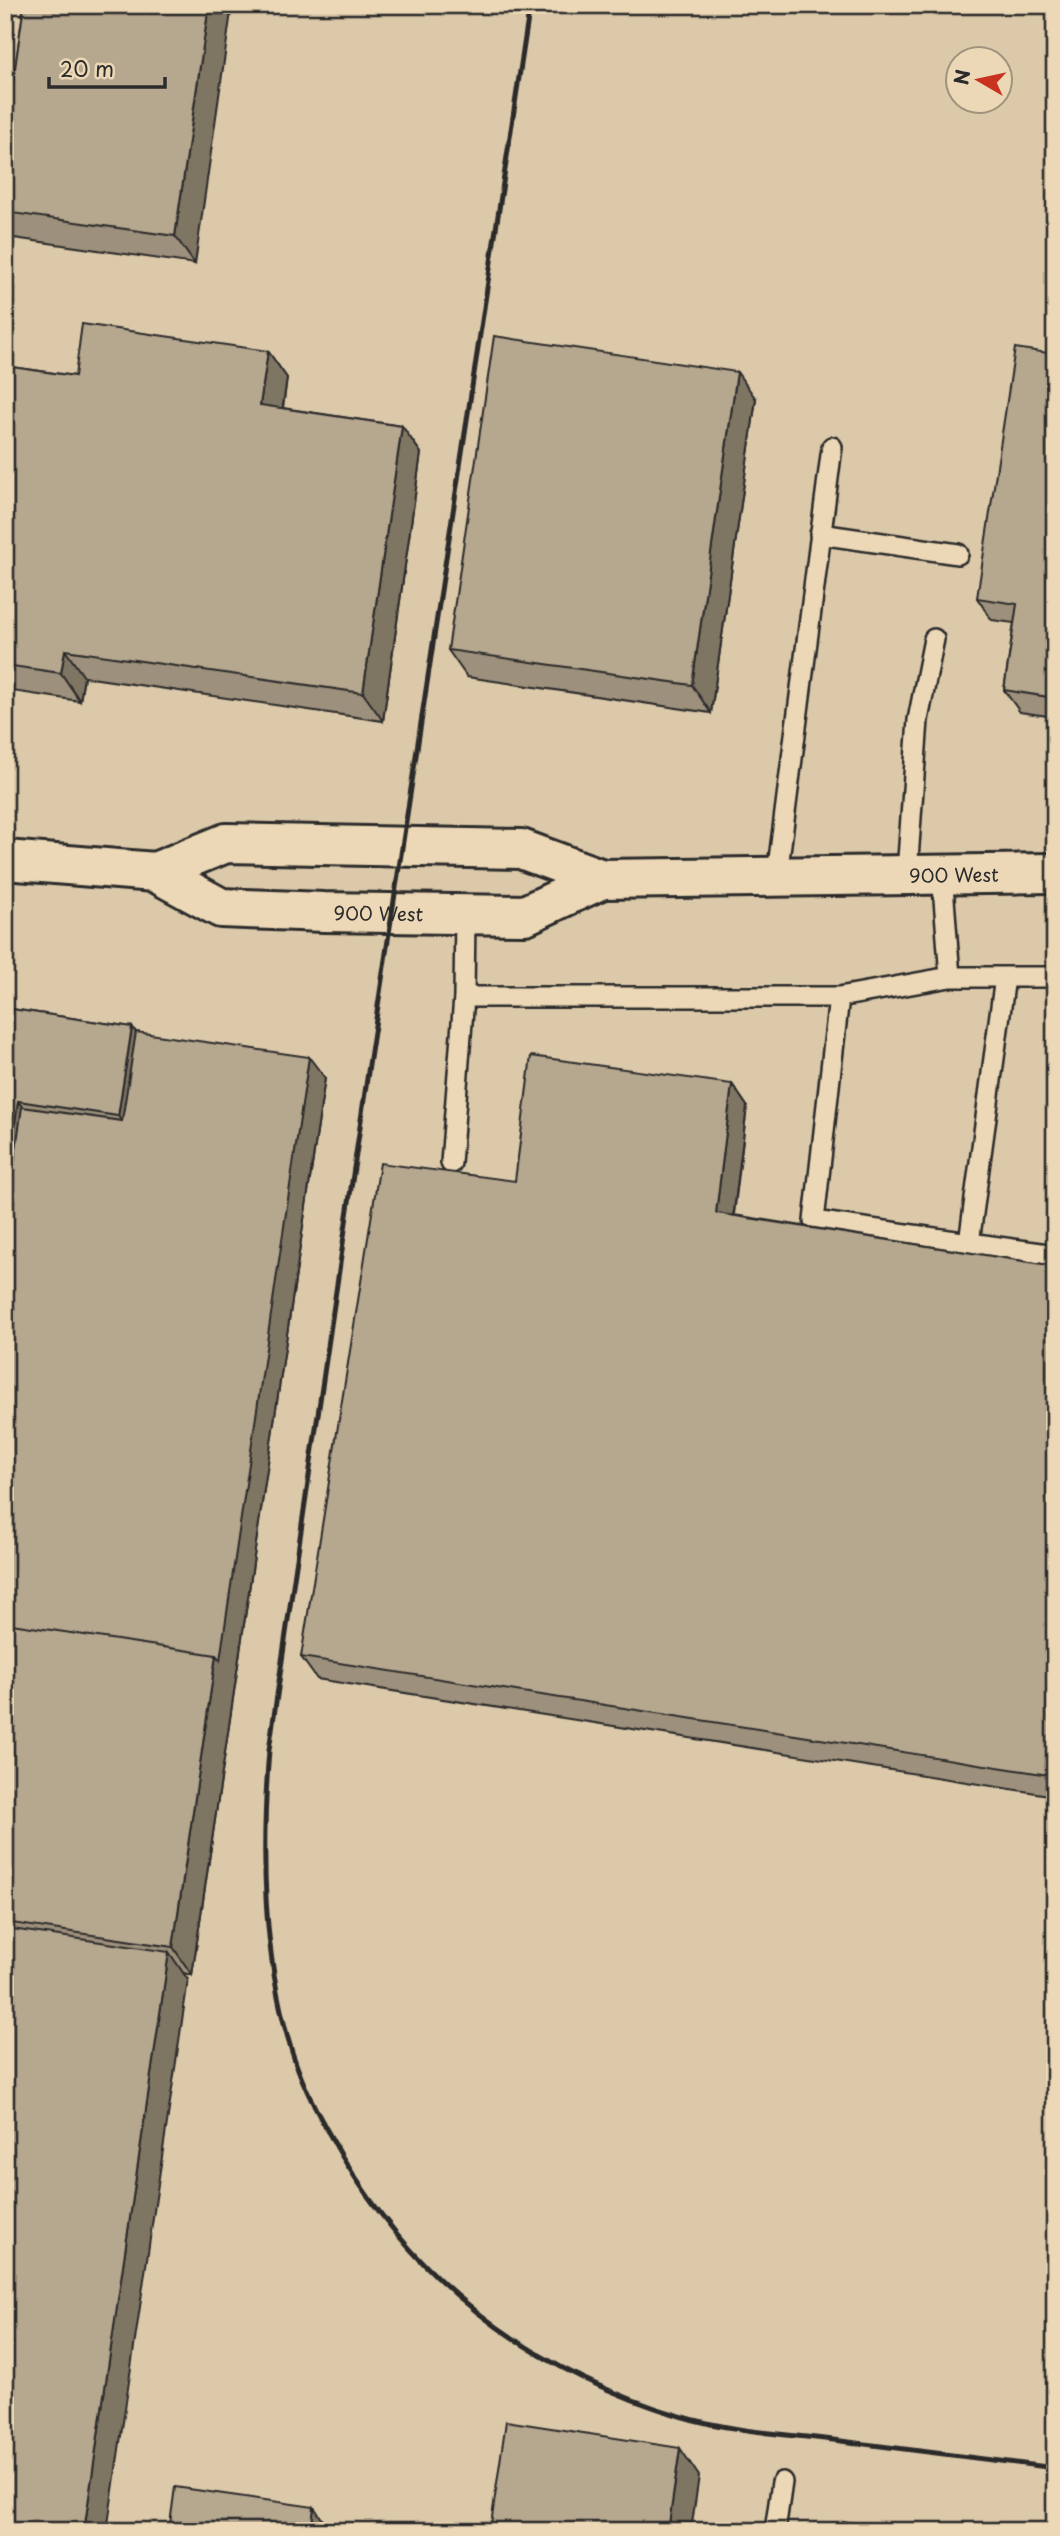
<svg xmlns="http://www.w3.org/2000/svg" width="1060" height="2536" font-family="'Playpen Sans',sans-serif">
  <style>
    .built { fill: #dcc9aa; fill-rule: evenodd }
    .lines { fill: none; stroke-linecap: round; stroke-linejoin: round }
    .service-casing { stroke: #2b2b2b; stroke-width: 24 }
    .secondary-casing { stroke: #2b2b2b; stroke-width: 44 }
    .service { stroke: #ecd8b6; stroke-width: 19 }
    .secondary { stroke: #ecd8b6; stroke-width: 38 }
    .rail { stroke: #2b2b2b; stroke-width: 5 }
    .wall { fill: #9d907b; stroke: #2b2b2b; stroke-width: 2 }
    .shaded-wall { fill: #7f7564; stroke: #2b2b2b; stroke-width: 2 }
    .building { fill: #b6a78f; stroke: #2b2b2b; stroke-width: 2 }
    .labels { text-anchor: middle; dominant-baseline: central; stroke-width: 5; stroke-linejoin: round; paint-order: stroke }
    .street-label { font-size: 19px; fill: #2b2b2b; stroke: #ecd8b6 }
  </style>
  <rect width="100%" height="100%" fill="#ecd8b6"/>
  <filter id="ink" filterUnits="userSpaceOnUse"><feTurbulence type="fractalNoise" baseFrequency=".0143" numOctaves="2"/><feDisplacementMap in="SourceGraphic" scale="14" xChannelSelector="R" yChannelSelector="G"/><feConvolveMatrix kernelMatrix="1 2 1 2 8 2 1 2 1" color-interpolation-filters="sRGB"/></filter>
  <g filter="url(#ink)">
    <path class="built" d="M5,5H1055V2531H5ZM958,60H1000V102H958Z"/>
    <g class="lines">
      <g class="service-casing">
        <path id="service" d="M820,534L958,554
          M907,873L918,720L934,639
          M942,873L950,977
          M777,875L832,447
          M465,915L464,997H839L814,1221L1055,1255
          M839,997L950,977H1055
          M451,1163L464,997
          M969,1243L1005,977
          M775,2531L782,2482"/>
      </g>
      <g class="secondary-casing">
        <g id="secondary">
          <path id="s1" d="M5,860L155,872L221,908L324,912L525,915L602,879"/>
          <path id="s2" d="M155,872L226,843L521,849L602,879L1055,873"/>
        </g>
      </g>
      <use href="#service" class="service"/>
      <use href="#secondary" class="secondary"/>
      <path class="rail" d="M530,5L369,1065L269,1750C261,1851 262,1955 292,2052C304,2090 323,2124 343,2158C421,2288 535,2372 680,2416C729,2431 782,2434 833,2440C907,2449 981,2459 1055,2468"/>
    </g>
    <path class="wall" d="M24,5L195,264L14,238L5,226V138Z
      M268,351L287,378L283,408L402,426L421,453L383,721L84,677L80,701L5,690V366L75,376Z
      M1055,354V717L1020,712L1004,690L1014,623L992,620L977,598Z
      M756,399L711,713L467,677L448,650Z
      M5,1008L132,1027L136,1032L325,1078L192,1975L183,1973L188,1980L5,2531Z
      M732,1084L747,1106L734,1215L1055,1266V1796L317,1679L301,1657L515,1181Z"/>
    <path class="shaded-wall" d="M209,5H232L195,264L175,236Z
      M268,351L287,378L279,432L260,405Z
      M737,372L756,399L711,713L692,685Z
      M402,426L421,453L383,721L363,693Z
      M65,650L84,677L80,701L61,673Z
      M132,1027L151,1054L137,1143L118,1116Z
      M309,1057L325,1078L192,1975L173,1947L216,1655Z
      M732,1084L747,1106L731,1234L716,1213Z
      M18,1101L38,1129L5,1237V1194Z
      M169,1952L188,1980L107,2531H84Z
      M680,2448L699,2476L691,2531H668Z
      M314,2507L329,2529V2531H311Z"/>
    <path class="building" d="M24,5H209L175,236L5,212V138Z
      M82,324L268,351L260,405L402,426L363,693L65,650L61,673L5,665V366L75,376Z
      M494,336L737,372L692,685L448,650Z
      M1015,348L1055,354V698L1004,690L1017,604L977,598Z
      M5,1008L132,1027L118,1116L18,1101L5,1194Z
      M136,1032L309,1057L220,1660L216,1655L5,1623V1226L22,1107L122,1121Z
      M531,1056L732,1084L716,1213L1055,1266V1776L301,1657L380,1163L515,1181Z
      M5,1623L216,1655L173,1947L5,1922Z
      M5,1928L169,1952L84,2531H5Z
      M506,2421L680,2448L668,2531H490Z
      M175,2487L314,2507L311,2531H169Z
      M843,2521L907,2531H841Z"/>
  </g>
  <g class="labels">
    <g class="street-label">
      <text stroke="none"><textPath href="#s2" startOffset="810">900 West</textPath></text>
      <text stroke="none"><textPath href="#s1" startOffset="383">900 West</textPath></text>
    </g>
  </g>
  <rect width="1060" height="2536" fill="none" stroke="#ecd8b6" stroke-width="28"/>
  <rect x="14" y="14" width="1032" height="2508" fill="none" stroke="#2b2b2b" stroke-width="2.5" filter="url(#ink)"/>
  <g transform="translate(979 80) rotate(279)"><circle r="33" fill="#ecd8b6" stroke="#9f937e" stroke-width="2"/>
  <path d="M0-5L12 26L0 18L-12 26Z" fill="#c8321e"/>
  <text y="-10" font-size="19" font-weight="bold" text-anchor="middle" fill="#2b2b2b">N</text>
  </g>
  <path d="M49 77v10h116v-10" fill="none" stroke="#2b2b2b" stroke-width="3.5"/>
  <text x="60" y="77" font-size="21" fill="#2b2b2b" stroke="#ecd8b6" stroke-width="5" paint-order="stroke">20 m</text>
</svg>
